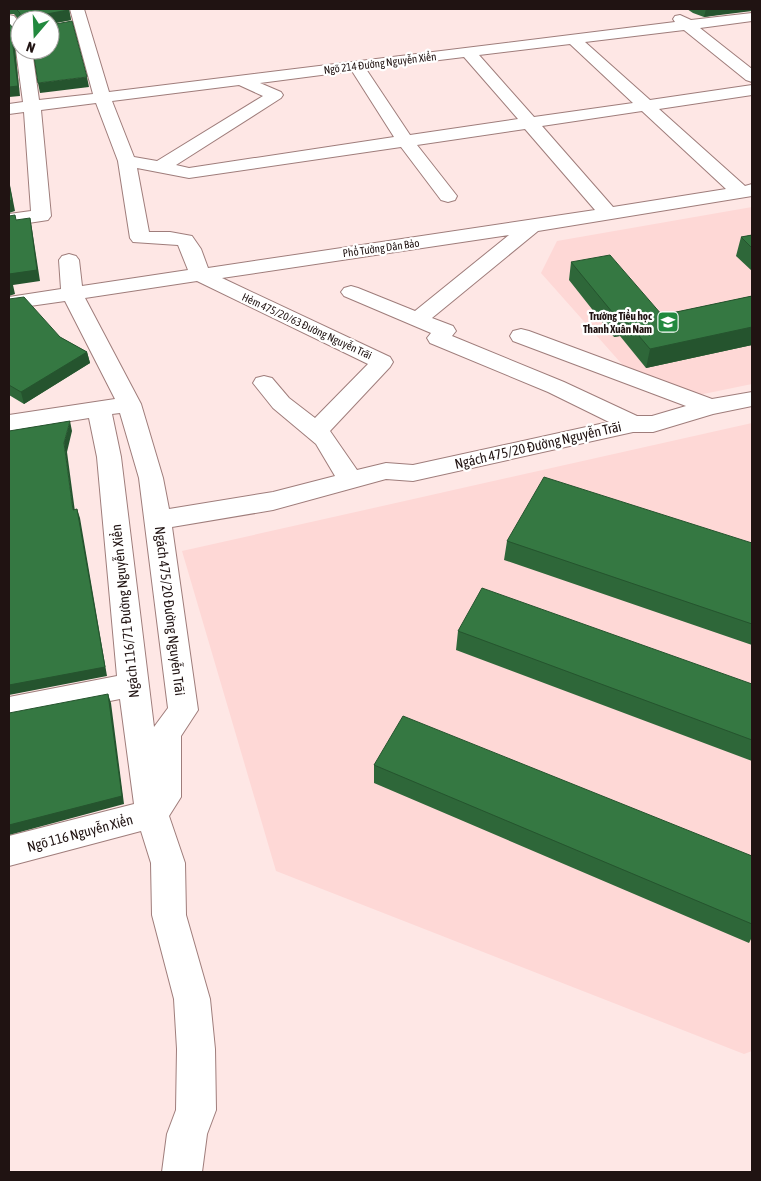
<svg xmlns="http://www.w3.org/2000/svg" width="761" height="1181" font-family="'Asap Condensed',sans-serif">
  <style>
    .built { fill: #fed8d6 }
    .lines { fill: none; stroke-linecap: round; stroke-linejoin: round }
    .minor-casing { stroke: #9f7d7b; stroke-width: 2 }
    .minor { fill: #fff; fill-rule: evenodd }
    .wall { fill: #2e6739 }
    .shaded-wall { fill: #25542e }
    .building { fill: #357842; stroke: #25542e }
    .labels { text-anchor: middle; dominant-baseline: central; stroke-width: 4.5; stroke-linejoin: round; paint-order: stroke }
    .far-street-label { font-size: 11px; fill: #201312; stroke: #fff }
    .far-poi-label { font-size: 11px; font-weight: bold; fill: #201312; stroke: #fff; text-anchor: end }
    .street-label { font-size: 14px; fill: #201312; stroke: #fff }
  </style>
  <rect width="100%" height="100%" fill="#fee7e5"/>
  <path class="built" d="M752,207V384L684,398L628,371L541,273L557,241Z
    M752,423V1051L744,1054L276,871L182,551Z"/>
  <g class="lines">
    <g class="minor-casing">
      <path id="minor" d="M70,9H84L109,92L675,22L673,19L675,16L680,15L691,20L752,13V21L700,28L752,69V82L746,80L684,30L585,42L650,100L752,85V95L659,109L745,186L752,184V196L538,231L432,318L453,326L456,331L452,336L564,382L637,416H652L686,406L513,341L510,336L513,331L521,329L529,331L712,399L752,392V406L713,414L653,432H633L413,481L386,479L273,510L172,527L198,710L181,736V797L169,816L185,863L186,915L210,999L215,1049L216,1110L207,1134L202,1172H162L167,1134L176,1110L177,1049L174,999L152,915L151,863L141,831L9,866V836L134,804L120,699L9,721V697L117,676L97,457L89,418L9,431V415L115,399L65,301L9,309V297L61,289L59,260L62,256L69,254L76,256L79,260L82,286L188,270L178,245L133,242L130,238L118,161L96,103L41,110L51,216L48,220L9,226V214L31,211L24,112L9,114V104L23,102L16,50L20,46V50H32L39,100L93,94ZM570,44L633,103L534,117L479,55ZM464,57L518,119L410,135L366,69ZM352,71L394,137L189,168L176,165L281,98L283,95L281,92L260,83ZM239,85L263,96L157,161L134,157L112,101ZM642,111L726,189L613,207L542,126ZM525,129L595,210L208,268L201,249L192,236L170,232H149L137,168L189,178L401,147L441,200L448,202L455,200L457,196L417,145ZM509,235L415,311L358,288L351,286L344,288L341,292L344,296L431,333L427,338L430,343L548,392L609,422L413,465L386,463L357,470L330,431L390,367L393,362L390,357L222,278ZM197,281L368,364L315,418L289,398L272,378L264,376L256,378L253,383L273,408L316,444L335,476L273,492L169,509L163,478L141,404L85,298ZM120,413L139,478L168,708L154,727L121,457L112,414Z
        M9,15L14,16L20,23V37L15,35L9,28Z"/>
    </g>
    <use href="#minor" class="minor"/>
  </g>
  <path class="wall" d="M9,9H69L71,20L50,24V20H20V44L15,49L20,96L11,26L19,29V20L14,14H9Z
    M687,9H752L704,17L693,13Z
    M752,235V271L736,256L741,237Z
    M571,262L662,315L752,296V345L646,368L620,336L614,337L569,280Z
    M9,299L60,337L87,352L90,363L24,404L9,395Z
    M507,541L752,543V645L504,560Z
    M458,631L752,684V761L456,650Z
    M374,765L752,856V937L749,943L374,783Z"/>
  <path class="shaded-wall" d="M706,9H752V11L704,17Z
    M69,10L71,20L50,24V20H46V14Z
    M18,34L20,44L15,49L20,96L9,97V87L12,39Z
    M87,77L89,87L40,93L38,83Z
    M9,180L15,211L9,213Z
    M30,218L32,229L40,281L13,285L15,294L9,296V274Z
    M623,317L620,336L614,337L617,318Z
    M752,327V345L646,368L650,349Z
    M87,352L90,363L24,404L21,392Z
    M70,421L72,431L67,452L76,519L73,510L64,443Z
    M77,509L80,518L107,676L9,695V685Z
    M108,694L111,703L124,804L9,835V825Z"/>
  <path class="building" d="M16,9H69V10L46,14V20H20V38L18,34L12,39L18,86L9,87V23L11,26L19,29L20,13Z
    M72,21L87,77L38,83L33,50H50V25Z
    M9,184L12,200L9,201Z
    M15,215L16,220L30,218L37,270L9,274V216Z
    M752,235V248L741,237Z
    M610,255L662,315L752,296V327L650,349L623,317L617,318L571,262Z
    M24,297L60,337L87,352L21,392L9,385V299Z
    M70,421L64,443L73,510L77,509L105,667L9,685V431Z
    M544,477L752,543V624L507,541Z
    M482,588L752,684V740L458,631Z
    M108,694L122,796L9,825V713Z
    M403,716L752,856V924L374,765Z"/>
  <defs>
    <g id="school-square" transform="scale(1.125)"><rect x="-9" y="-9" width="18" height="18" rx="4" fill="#22893e" stroke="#fff"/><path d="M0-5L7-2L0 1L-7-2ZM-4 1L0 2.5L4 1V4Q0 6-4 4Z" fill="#fff"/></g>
  </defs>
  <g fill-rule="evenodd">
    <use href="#school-square" x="668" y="322"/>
  </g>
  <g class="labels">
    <g class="far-street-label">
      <text transform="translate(380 63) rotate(-7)">Ngõ 214 Đường Nguyễn Xiển</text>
      <text transform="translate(381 248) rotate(-8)">Phố Tưởng Dân Bảo</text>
      <text transform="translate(307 326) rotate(25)">Hẻm 475/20/63 Đường Nguyễn Trãi</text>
    </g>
    <g class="far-poi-label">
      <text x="652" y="316">Trường Tiểu học<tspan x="652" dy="13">Thanh Xuân Nam</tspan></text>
    </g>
    <g class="street-label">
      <text transform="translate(538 445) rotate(-13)">Ngách 475/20 Đường Nguyễn Trãi</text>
      <text transform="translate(125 611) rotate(-96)">Ngách 116/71 Đường Nguyễn Xiển</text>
      <text transform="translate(170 611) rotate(83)">Ngách 475/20 Đường Nguyễn Trãi</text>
      <text transform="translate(80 833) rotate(-15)">Ngõ 116 Nguyễn Xiển</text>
    </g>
  </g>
  <rect width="761" height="1181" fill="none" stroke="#201312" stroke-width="20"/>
  <g transform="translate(35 35) rotate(199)"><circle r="24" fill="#ffffff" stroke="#a6a1a0"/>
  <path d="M0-4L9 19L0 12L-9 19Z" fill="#22893e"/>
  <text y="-8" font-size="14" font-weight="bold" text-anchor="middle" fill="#201312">N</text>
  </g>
</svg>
